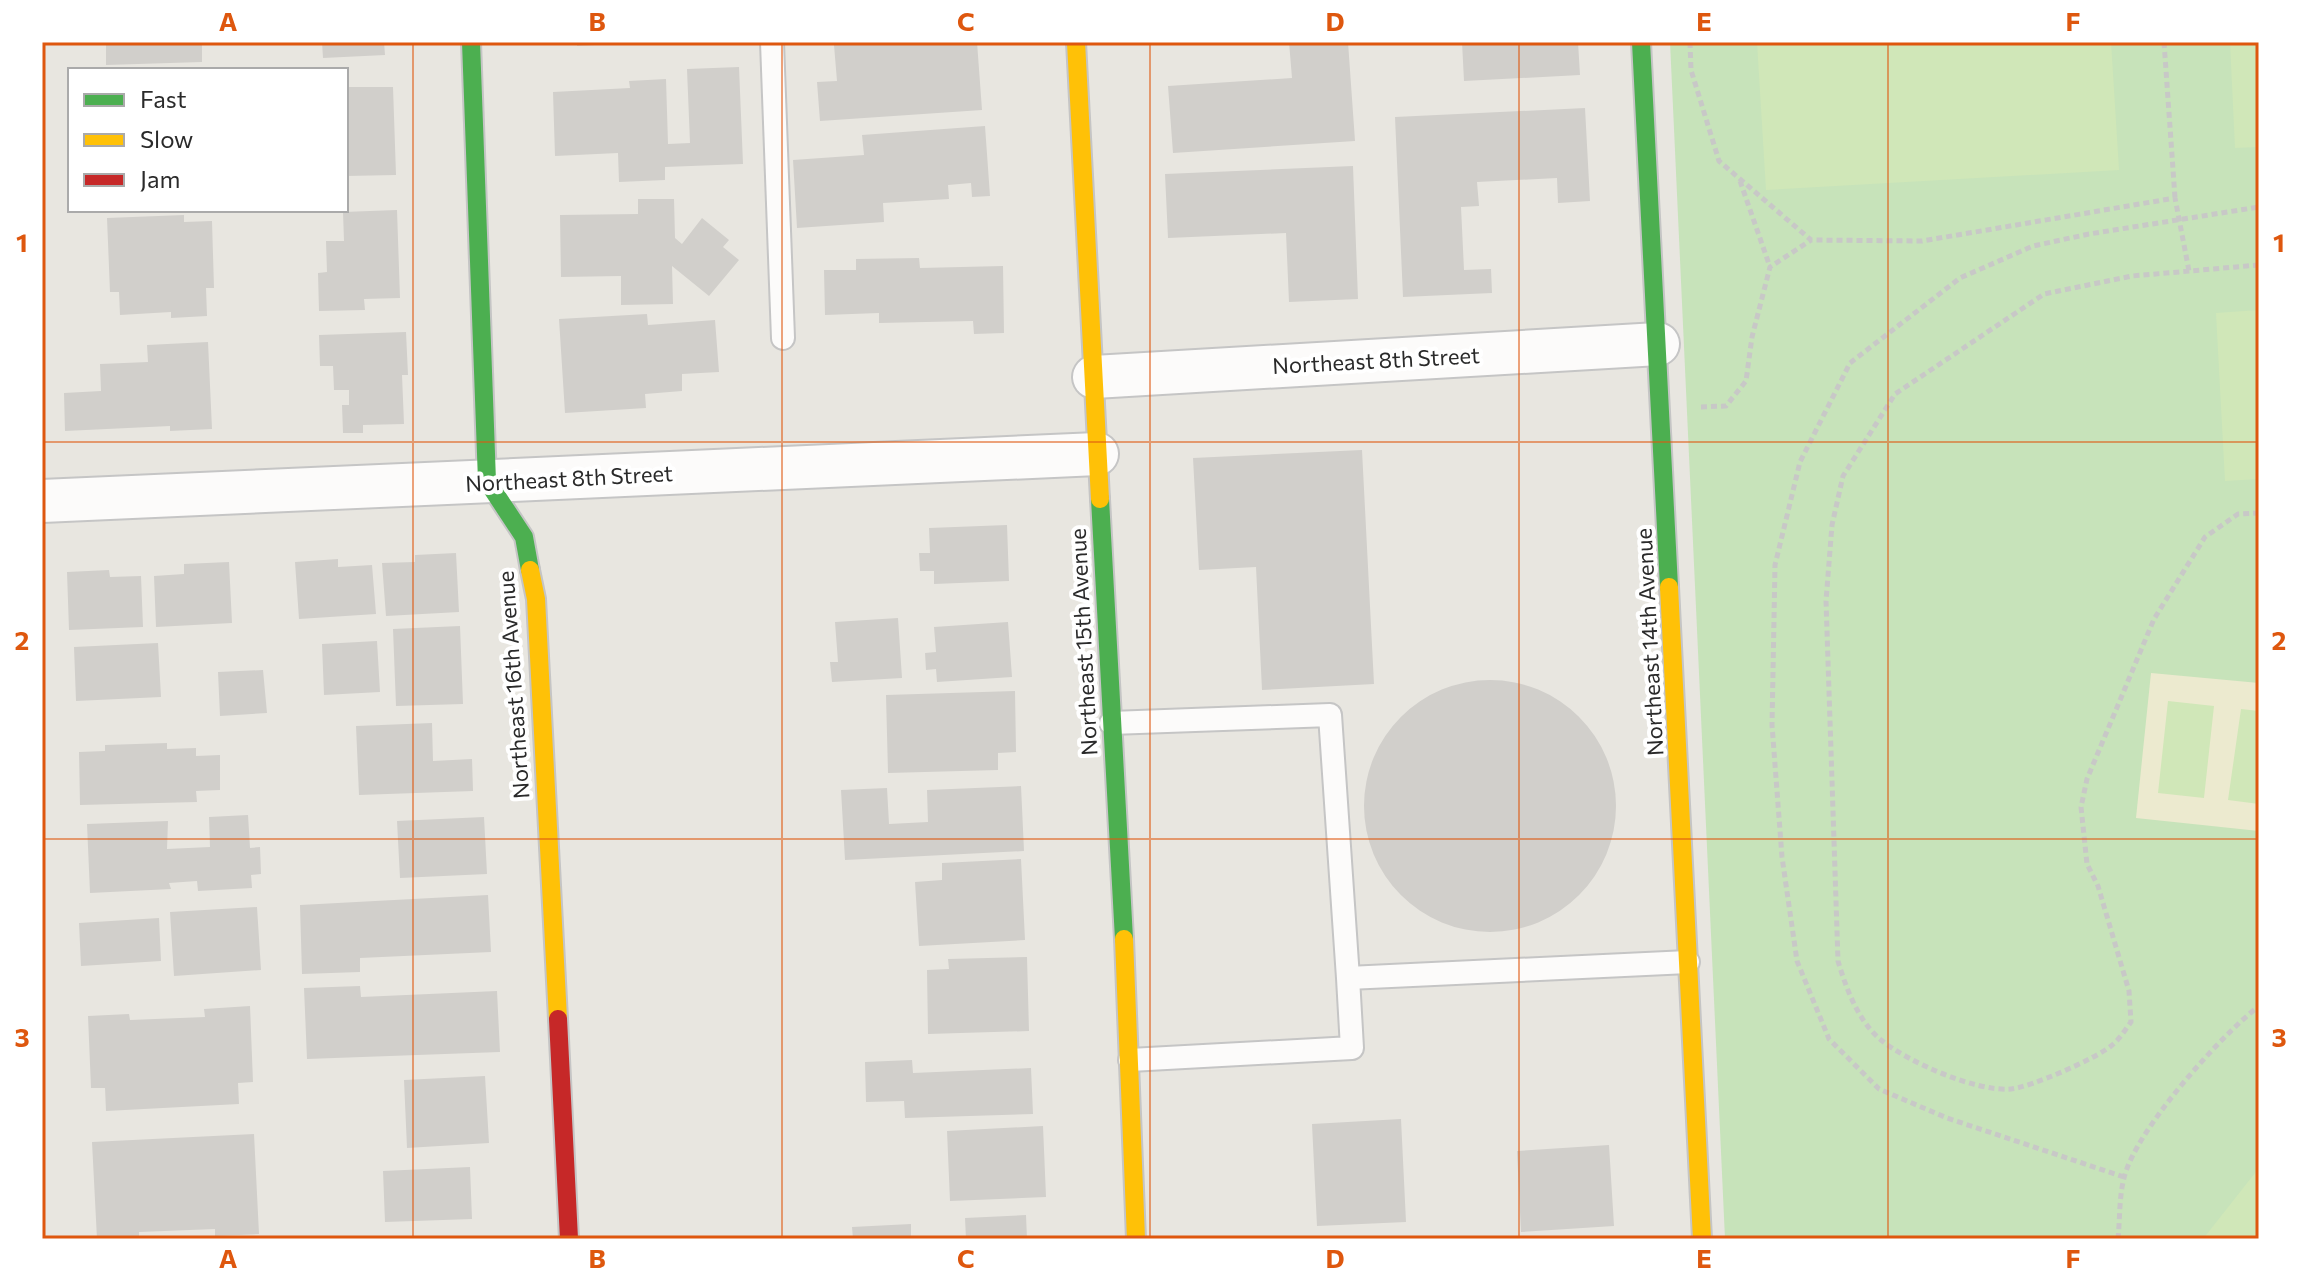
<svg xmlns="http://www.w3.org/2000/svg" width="2301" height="1281" font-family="Commissioner,sans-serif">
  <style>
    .green { fill: #c7e3ba }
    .sand { fill: #eceacf }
    .pitch { fill: #d0e7b8 }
    .building { fill: #d1cfcb }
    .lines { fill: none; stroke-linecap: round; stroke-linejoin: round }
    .lane-casing { stroke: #c5c5c5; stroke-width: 26 }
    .street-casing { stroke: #c5c5c5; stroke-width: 46 }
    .fast-casing { stroke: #c5c5c5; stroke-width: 22 }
    .slow-casing { stroke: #c5c5c5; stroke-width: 22 }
    .jam-casing { stroke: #c5c5c5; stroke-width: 22 }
    .path { stroke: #c8c8c7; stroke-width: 5; stroke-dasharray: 6 4; stroke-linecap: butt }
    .lane { stroke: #fcfbfa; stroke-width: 22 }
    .street { stroke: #fcfbfa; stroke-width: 42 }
    .fast { stroke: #4caf50; stroke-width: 18 }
    .slow { stroke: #ffc107; stroke-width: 18 }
    .jam { stroke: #c62828; stroke-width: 18 }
    .grid { fill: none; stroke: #de570e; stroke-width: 2; stroke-opacity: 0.55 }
    .labels { text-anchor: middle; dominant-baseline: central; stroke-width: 8; stroke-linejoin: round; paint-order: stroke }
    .street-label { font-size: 22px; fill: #2a2a2a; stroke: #fff }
    .neatline { fill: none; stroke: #de570e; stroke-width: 3 }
    .grid-label { font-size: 26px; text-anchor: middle; font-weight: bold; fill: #de570e }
  </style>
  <rect width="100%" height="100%" fill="#e8e6e0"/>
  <path class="green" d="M1670,42H2259V1239H1725Z"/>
  <path class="sand" d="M2151,673L2259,683V831L2136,818Z"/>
  <path class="pitch" d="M1757,42H2111L2119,170L1766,190Z
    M2230,42H2259V147L2235,148Z
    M2259,310V479L2225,481L2216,313Z
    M2168,701L2214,706L2204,798L2158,793Z
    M2241,709L2259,711V804L2228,800Z
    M2259,1168V1239H2203Z"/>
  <path class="building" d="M106,42H202V62L106,65Z
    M322,42H384L385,55L323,58Z
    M577,42H612V44L577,46Z
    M865,42H977L982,110L820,121L817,82L837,81L834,45Z
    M1289,42H1348L1355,141L1173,153L1168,86L1292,78Z
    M1462,42H1578L1580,75L1464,81Z
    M739,67L743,164L665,167V180L619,182L618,153L555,156L553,92L630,88L629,81L666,79L668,144L690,143L687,69Z
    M346,87H393L396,175L346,176Z
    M1585,108L1590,201L1558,203L1557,178L1477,182L1479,206L1461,207L1464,270L1491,269L1492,293L1403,297L1395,117Z
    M985,126L990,196L972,197L971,183L948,185L949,199L883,203L884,222L797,228L793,160L864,155L862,135Z
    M1353,166L1358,299L1289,302L1286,233L1168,238L1165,174Z
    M638,199H674L675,238L682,244L702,218L729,240L723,247L739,260L709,296L672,266L673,304L621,305V276L561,277L560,215L638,214Z
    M397,210L400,298L364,299L365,310L319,311L318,273L327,272L326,241H344L343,212Z
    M184,215V222L212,221L214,288H206L207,316L171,318V312L120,315L119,292H110L107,218Z
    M919,258L920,268L1003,266L1004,333L974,334L973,321L879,323V313L825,315L824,270H856V259Z
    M647,314L648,325L715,320L719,372L682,374V391L645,394L646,408L565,413L559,319Z
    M406,332L408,375H402L404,424L363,425V433H343L342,405H349V390H334L333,366H320L319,335Z
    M208,342L212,429L170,431V426L65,431L64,393L101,391L100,364L148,362L147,345Z
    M1362,450L1374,684L1262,690L1256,567L1199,570L1193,458Z
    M1007,525L1009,581L934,584V571H920L919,553H930L929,528Z
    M456,553L459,612L386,616L382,563L415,562V555Z
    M338,559V567L372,565L376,614L299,619L295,562Z
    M229,562L232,623L156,627L154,576L184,574V564Z
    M109,570L110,577L141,576L143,627L69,630L67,572Z
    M898,618L902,678L832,682L830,662H838L835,622Z
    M1008,622L1012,677L937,682L936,669L926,670L925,653L936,652L934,627Z
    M460,626L463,704L396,706L393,629Z
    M377,641L380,692L324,695L322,644Z
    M158,643L161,697L76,701L74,647Z
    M263,670L267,713L220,716L218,672Z
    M1364 806a126 126 0 1 1 252 0a126 126 0 1 1-252 0Z
    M1015,691L1016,752L998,753V770L888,773L886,695Z
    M432,723L433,761L472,759L473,791L359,795L356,726Z
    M167,743V749L196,748V756L220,755V790L196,791L197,802L80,805L79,752L105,751V745Z
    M1021,786L1024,851L845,860L841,790L887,788L889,824L928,822L927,790Z
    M248,815L250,848L260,847L261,874L251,875L252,888L198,891L197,881L169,883L171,889L90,893L87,824L168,821L167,849L210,847L209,817Z
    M484,817L487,874L400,878L397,821Z
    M1021,859L1025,940L919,946L915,882L942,880V863Z
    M488,895L491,952L360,958V972L302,974L300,905Z
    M257,907L261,970L174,976L170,912Z
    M159,918L161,961L81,966L79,923Z
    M1027,957L1029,1031L928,1034L927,970L949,969L948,959Z
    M360,986L361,997L497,991L500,1052L307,1059L304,988Z
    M250,1006L253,1082L238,1083L239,1104L106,1111L105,1088H91L88,1016L129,1014L130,1020L205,1017L204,1009Z
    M912,1060L913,1073L1031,1068L1033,1114L905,1118L904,1101L866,1102L865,1062Z
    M485,1076L489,1143L407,1148L404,1080Z
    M1401,1119L1406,1222L1317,1226L1312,1124Z
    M1043,1126L1046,1197L950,1201L947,1131Z
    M254,1134L259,1234L215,1236V1229L139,1232V1239H97L92,1142Z
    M1609,1145L1614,1226L1521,1232L1517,1151Z
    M470,1167L472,1219L385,1222L383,1171Z
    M1026,1215L1027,1239H966L965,1218Z
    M911,1224V1239H853L852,1227Z"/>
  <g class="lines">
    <g class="lane-casing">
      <path id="lane" d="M772,42L783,338
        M1111,723L1330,715L1348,978L1688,962
        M1130,1060L1352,1048L1348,978"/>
    </g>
    <g class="street-casing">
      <path id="street" d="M1094,377L1658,344
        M42,501L1097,454"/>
    </g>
    <g class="fast-casing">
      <path id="fast" d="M471,42L487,481L524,537L530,570
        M1641,42L1669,587
        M1100,499L1124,939"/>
    </g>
    <g class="slow-casing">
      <path id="slow" d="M1076,42L1100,499
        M530,570L536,599L558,1019
        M1669,587L1702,1239
        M1124,939L1136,1239"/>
    </g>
    <g class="jam-casing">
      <path id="jam" d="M558,1019L569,1239"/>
    </g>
    <path class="path" d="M1690,42L1691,70L1719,161L1811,240L1922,241L2175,198L2189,271
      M2164,42L2175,198
      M1740,181L1770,267
      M2259,265L2132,276L2044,294L1895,394L1843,476L1832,525L1826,601L1838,961C1846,988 1858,1021 1881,1040C1908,1062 1976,1092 2011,1089C2031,1087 2095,1059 2111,1046C2119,1040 2125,1030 2131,1022L2129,991L2098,886L2087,864L2081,807L2087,779L2154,619L2205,537L2238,514L2259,513
      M1701,407L1726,406L1746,381L1752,337L1770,267L1811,240
      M2124,1177L1947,1118L1879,1089L1829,1039L1797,961L1782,857L1772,725L1775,565L1800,462L1850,363L1960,278L2033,246L2089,234L2259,207
      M2118,1239C2120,1219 2119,1197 2124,1178C2135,1131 2220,1036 2259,1006"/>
    <use href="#lane" class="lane"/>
    <use href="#street" class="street"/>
    <use href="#fast" class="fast"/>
    <use href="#slow" class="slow"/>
    <use href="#jam" class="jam"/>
  </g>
  <path class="grid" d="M413,42V1239M782,42V1239M1150,42V1239M1519,42V1239M1888,42V1239M42,442H2259M42,839H2259"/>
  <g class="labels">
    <g class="street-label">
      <text transform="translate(1376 360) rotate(-3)">Northeast 8th Street</text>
      <text transform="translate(569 478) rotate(-3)">Northeast 8th Street</text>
      <text transform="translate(1083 642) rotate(-93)">Northeast 15th Avenue</text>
      <text transform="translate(1649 642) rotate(-93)">Northeast 14th Avenue</text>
      <text transform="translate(513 685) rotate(-94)">Northeast 16th Avenue</text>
    </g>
  </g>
  <rect width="2301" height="1281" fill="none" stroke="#ffffff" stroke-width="88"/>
  <rect x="68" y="68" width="280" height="144" fill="#ffffff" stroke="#aaaaaa" stroke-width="2"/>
  <rect x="84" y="94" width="40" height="12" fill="#4caf50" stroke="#aaaaaa" stroke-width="2"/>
  <text x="140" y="108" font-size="24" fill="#2a2a2a">Fast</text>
  <rect x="84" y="134" width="40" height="12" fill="#ffc107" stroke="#aaaaaa" stroke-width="2"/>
  <text x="140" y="148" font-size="24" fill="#2a2a2a">Slow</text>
  <rect x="84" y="174" width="40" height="12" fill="#c62828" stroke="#aaaaaa" stroke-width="2"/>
  <text x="140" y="188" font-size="24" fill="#2a2a2a">Jam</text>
  <rect x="44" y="44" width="2213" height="1193" class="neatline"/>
  <g class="grid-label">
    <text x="228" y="31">A</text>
    <text x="597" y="31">B</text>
    <text x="966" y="31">C</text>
    <text x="1335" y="31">D</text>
    <text x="1704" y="31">E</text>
    <text x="2073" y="31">F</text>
    <text x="22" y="252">1</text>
    <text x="2279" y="252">1</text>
    <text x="22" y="650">2</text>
    <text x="2279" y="650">2</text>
    <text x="22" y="1047">3</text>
    <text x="2279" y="1047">3</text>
    <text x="228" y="1268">A</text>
    <text x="597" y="1268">B</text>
    <text x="966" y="1268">C</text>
    <text x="1335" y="1268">D</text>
    <text x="1704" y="1268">E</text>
    <text x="2073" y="1268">F</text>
  </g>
</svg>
